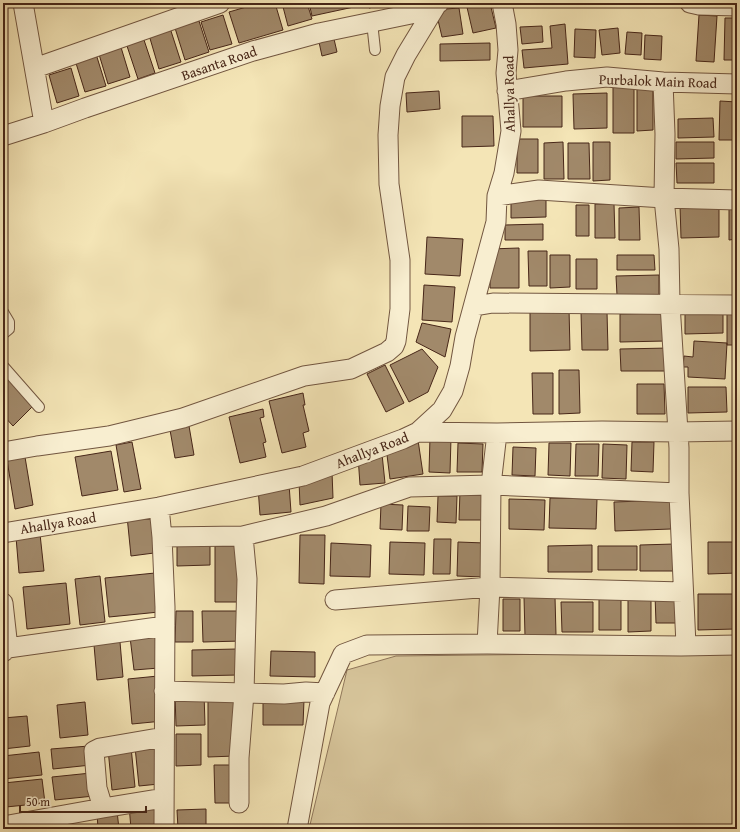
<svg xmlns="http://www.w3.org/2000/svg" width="740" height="832" font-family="'Gentium Book Plus',serif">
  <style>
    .green { fill: #d7c59b; stroke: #8f765a }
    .building { fill: #a1896a; stroke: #472618 }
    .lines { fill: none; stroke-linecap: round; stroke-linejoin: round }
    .service-casing { stroke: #725640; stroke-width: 12 }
    .minor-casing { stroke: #725640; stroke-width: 21 }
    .service { stroke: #f8eed0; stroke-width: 10 }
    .minor { stroke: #f8eed0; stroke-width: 19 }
    .labels { text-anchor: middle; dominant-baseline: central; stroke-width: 4; stroke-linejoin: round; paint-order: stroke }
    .street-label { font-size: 14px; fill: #472618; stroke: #f8eed0 }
  </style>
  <rect width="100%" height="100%" fill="#f4e5b6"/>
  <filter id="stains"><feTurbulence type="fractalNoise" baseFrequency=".005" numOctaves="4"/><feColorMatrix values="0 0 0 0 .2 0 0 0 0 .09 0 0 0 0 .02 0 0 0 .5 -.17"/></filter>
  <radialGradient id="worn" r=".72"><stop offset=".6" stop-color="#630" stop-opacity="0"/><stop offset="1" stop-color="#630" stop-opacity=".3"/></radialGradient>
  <path class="green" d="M737,652V829H309L347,670L396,656Z"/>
  <path class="building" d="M260,3H275L283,30L239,43L229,12Z
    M282,3H307L312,19L288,26Z
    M309,3H363V5L312,16Z
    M368,3H394L369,8Z
    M466,3H490L496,28L473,33Z
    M459,8L463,34L442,37L438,20L446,9Z
    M223,15L232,44L210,50L201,22Z
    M699,15L717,16L714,62L696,61Z
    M725,18H737V60H724Z
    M199,21L209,52L185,60L175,28Z
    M565,24L568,64L524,68L522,50L552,48L550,26Z
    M542,26L543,42L522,44L520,27Z
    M170,28L181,62L159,69L149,35Z
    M618,28L620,53L602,55L599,30Z
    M575,29L596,30L595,58L574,57Z
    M627,32L642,33L641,55L625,54Z
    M645,35L662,36L661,60L644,59Z
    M143,37L155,73L138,79L126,43Z
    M334,39L337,52L322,56L319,42Z
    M490,43V60L440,61V44Z
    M120,44L130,77L108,84L98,51Z
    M96,54L106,86L85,92L75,60Z
    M71,68L79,96L57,103L49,75Z
    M613,87H634V133H613Z
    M637,88H653V130L637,131Z
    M439,91L440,109L407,112L406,93Z
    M607,93V128L574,129L573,94Z
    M523,96H562V127H523Z
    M720,101L737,102V140H719Z
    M462,116H493L494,146L462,147Z
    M713,118L714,137L678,138V119Z
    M517,139H538V173H517Z
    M563,142L564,179H544V143Z
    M593,142H610V180L593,181Z
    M676,142H714V158L676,159Z
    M568,143H589L590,179H568Z
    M676,163H714V183H677Z
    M546,199V217L511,218V200Z
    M595,204H614L615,238H595Z
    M719,204V237L681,238L680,205Z
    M576,205H589V236H576Z
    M639,207L640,240H619V208Z
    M729,207H737V239L729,240Z
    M543,224V240H505V225Z
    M427,237L463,239L460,276L425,274Z
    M519,248V288H490V249Z
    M528,251H547V286H529Z
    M550,255H570V287L550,288Z
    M617,255H654L655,270H617Z
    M576,259H597V289H576Z
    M659,275V295H617L616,276Z
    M424,285L455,287L452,322L422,320Z
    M569,309L570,350L530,351V310Z
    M581,312H607L608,350H582Z
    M723,312V333L685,334V313Z
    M665,313L666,341L620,342V314Z
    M737,313V345H727V314Z
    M422,323L451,329L445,357L416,342Z
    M694,341L727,343L725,379L688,377V367H683L684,356L693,357Z
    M669,348V371H621L620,349Z
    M422,349L438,367L428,392L409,402L390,365Z
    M385,365L404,403L386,412L367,374Z
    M559,370H579L580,413L559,414Z
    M3,372L35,404L13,426L3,415Z
    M532,373H553V414H533Z
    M637,384H664L665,414H637Z
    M688,387H726L727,412L688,413Z
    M303,393L305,405H303L309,431L303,433L306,447L282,453L269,401Z
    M263,409L264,417L260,418L266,442L263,443L266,457L240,463L229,417Z
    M189,426L194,455L175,458L170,430Z
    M430,437L451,438L450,473L429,472Z
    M418,440L423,474L390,479L386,447Z
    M132,442L141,489L124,492L116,445Z
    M632,442H654L653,472L631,471Z
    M458,443L483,444L482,472H457Z
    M549,443H571L570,476L548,475Z
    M576,444H599L598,476H575Z
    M603,444L627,445L626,479L602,478Z
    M513,447L536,448L535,476L512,475Z
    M111,451L118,490L82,496L75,457Z
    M382,454L385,483L360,485L358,456Z
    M25,457L33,505L15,509L7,460Z
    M332,472L333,498L300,505L299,481Z
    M289,484L291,512L260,515L258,487Z
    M460,491L488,492L487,520H459Z
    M438,496H457L456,523L437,522Z
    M550,498L597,499L596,529L549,528Z
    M509,499L545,500L544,530L509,529Z
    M670,500L671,529L615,531L614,502Z
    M381,504L403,505L402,530L380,529Z
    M408,506L430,507L429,531H407Z
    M151,514L154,553L131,556L127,516Z
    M40,534L44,571L19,573L16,537Z
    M300,535H325L324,584L299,583Z
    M434,539H451L450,574H433Z
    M177,541H210V565L177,566Z
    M390,542L425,543L424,575L389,574Z
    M458,542L485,543L484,577L457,576Z
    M708,542H737V573L708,574Z
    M331,543L371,545L370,577L330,576Z
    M674,544V571H640V545Z
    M592,545V572H548V546Z
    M215,546H240L241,602H215Z
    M598,546H637V570H598Z
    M155,573L159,612L109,617L105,578Z
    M100,576L105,622L80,625L75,579Z
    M66,583L70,624L27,629L23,587Z
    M599,592H621V630H599Z
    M698,594H735V629L698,630Z
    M655,595H677V623H656Z
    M524,597H555L556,635L525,636Z
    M503,599H520V631H503Z
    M628,599H651V631L628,632Z
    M561,602H593V632H562Z
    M176,611H193V642H175Z
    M202,611H242V641L203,642Z
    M155,635L159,668L134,670L130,637Z
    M120,642L123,677L97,680L94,645Z
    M237,649L238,675L192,676V650Z
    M271,651L315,652V677L270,676Z
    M158,676L163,721L132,724L128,679Z
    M204,693L205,725L176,726L175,694Z
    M208,695H234L235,756L208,757Z
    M263,700H304L303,725H263Z
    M85,702L88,735L60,738L57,705Z
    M27,716L30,746L3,749V718Z
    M176,734H201V765L176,766Z
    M155,745L159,784L139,786L135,747Z
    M89,746L91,765L53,769L51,749Z
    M131,747L135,787L112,790L108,749Z
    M39,752L42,775L3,779V756Z
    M214,765H234L235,803H215Z
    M91,773L94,796L55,800L52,777Z
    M42,779L45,803L6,807L4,783Z
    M156,802L158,829H131L129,805Z
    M206,809V829H178L177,810Z
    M117,811L119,829H98L97,813Z"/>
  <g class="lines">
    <g class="service-casing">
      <path id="service" d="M372,22L375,50
        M3,312L9,322V329L3,334
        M3,366L39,407"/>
    </g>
    <g class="minor-casing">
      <path id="minor" d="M23,3L44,123
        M690,3L699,5L737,6
        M35,68L220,3
        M663,82L665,134L664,198L669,249L670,304L679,448V493L686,645
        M507,91L566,81L607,77L663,82L737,84
        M3,136L44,123L85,108L253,51L319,33L411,14L439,3
        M497,196L539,190L664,198L737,200
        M475,306L493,303L737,305
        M418,432L497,433L602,431L677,432L737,431
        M3,452L37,446L109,436L183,418L304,376L351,369L387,352L394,346L396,341L400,309V260L389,184L388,135L390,106L395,77L406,55L437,4
        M159,507L162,537L165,607L164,829
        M3,533L159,507L303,476L403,439L418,432L442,410L453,391L460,366L465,337L496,222L497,196L504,173L511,131L506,73L508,50L506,24L502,3
        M243,536L326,516L409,487L491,485L679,493
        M162,537L243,536L247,579L244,693L239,758V803
        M335,600L490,587L683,592
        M3,603L8,648L3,652
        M487,644L490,587L491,485L497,433
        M8,648L165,626
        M164,691L284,694L306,692L325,693
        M103,808L97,788L94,751L100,748L164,737
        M3,826L103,808L164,798
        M297,829L320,703L343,654L367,645L487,644L681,646L737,645"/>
    </g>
    <use href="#service" class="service"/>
    <use href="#minor" class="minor"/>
  </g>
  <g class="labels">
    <g class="street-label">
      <text transform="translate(219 63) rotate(-19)">Basanta Road</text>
      <text transform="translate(658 81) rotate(2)">Purbalok Main Road</text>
      <text transform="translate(509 94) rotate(-91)">Ahallya Road</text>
      <text transform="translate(372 450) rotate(-21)">Ahallya Road</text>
      <text transform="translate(58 523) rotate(-9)">Ahallya Road</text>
    </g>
  </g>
  <rect width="740" height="832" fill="none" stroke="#f4e5b6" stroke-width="16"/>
  <rect x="4" y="4" width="732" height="824" fill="none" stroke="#472618" stroke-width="2"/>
  <rect x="8" y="8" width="724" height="816" fill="none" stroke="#472618"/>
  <path d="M20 806v6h126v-6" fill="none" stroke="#472618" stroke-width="2"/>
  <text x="26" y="806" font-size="12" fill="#472618" stroke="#f8eed0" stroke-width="3" paint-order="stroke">50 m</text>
  <rect width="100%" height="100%" filter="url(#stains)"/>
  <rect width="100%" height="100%" fill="url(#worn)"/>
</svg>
